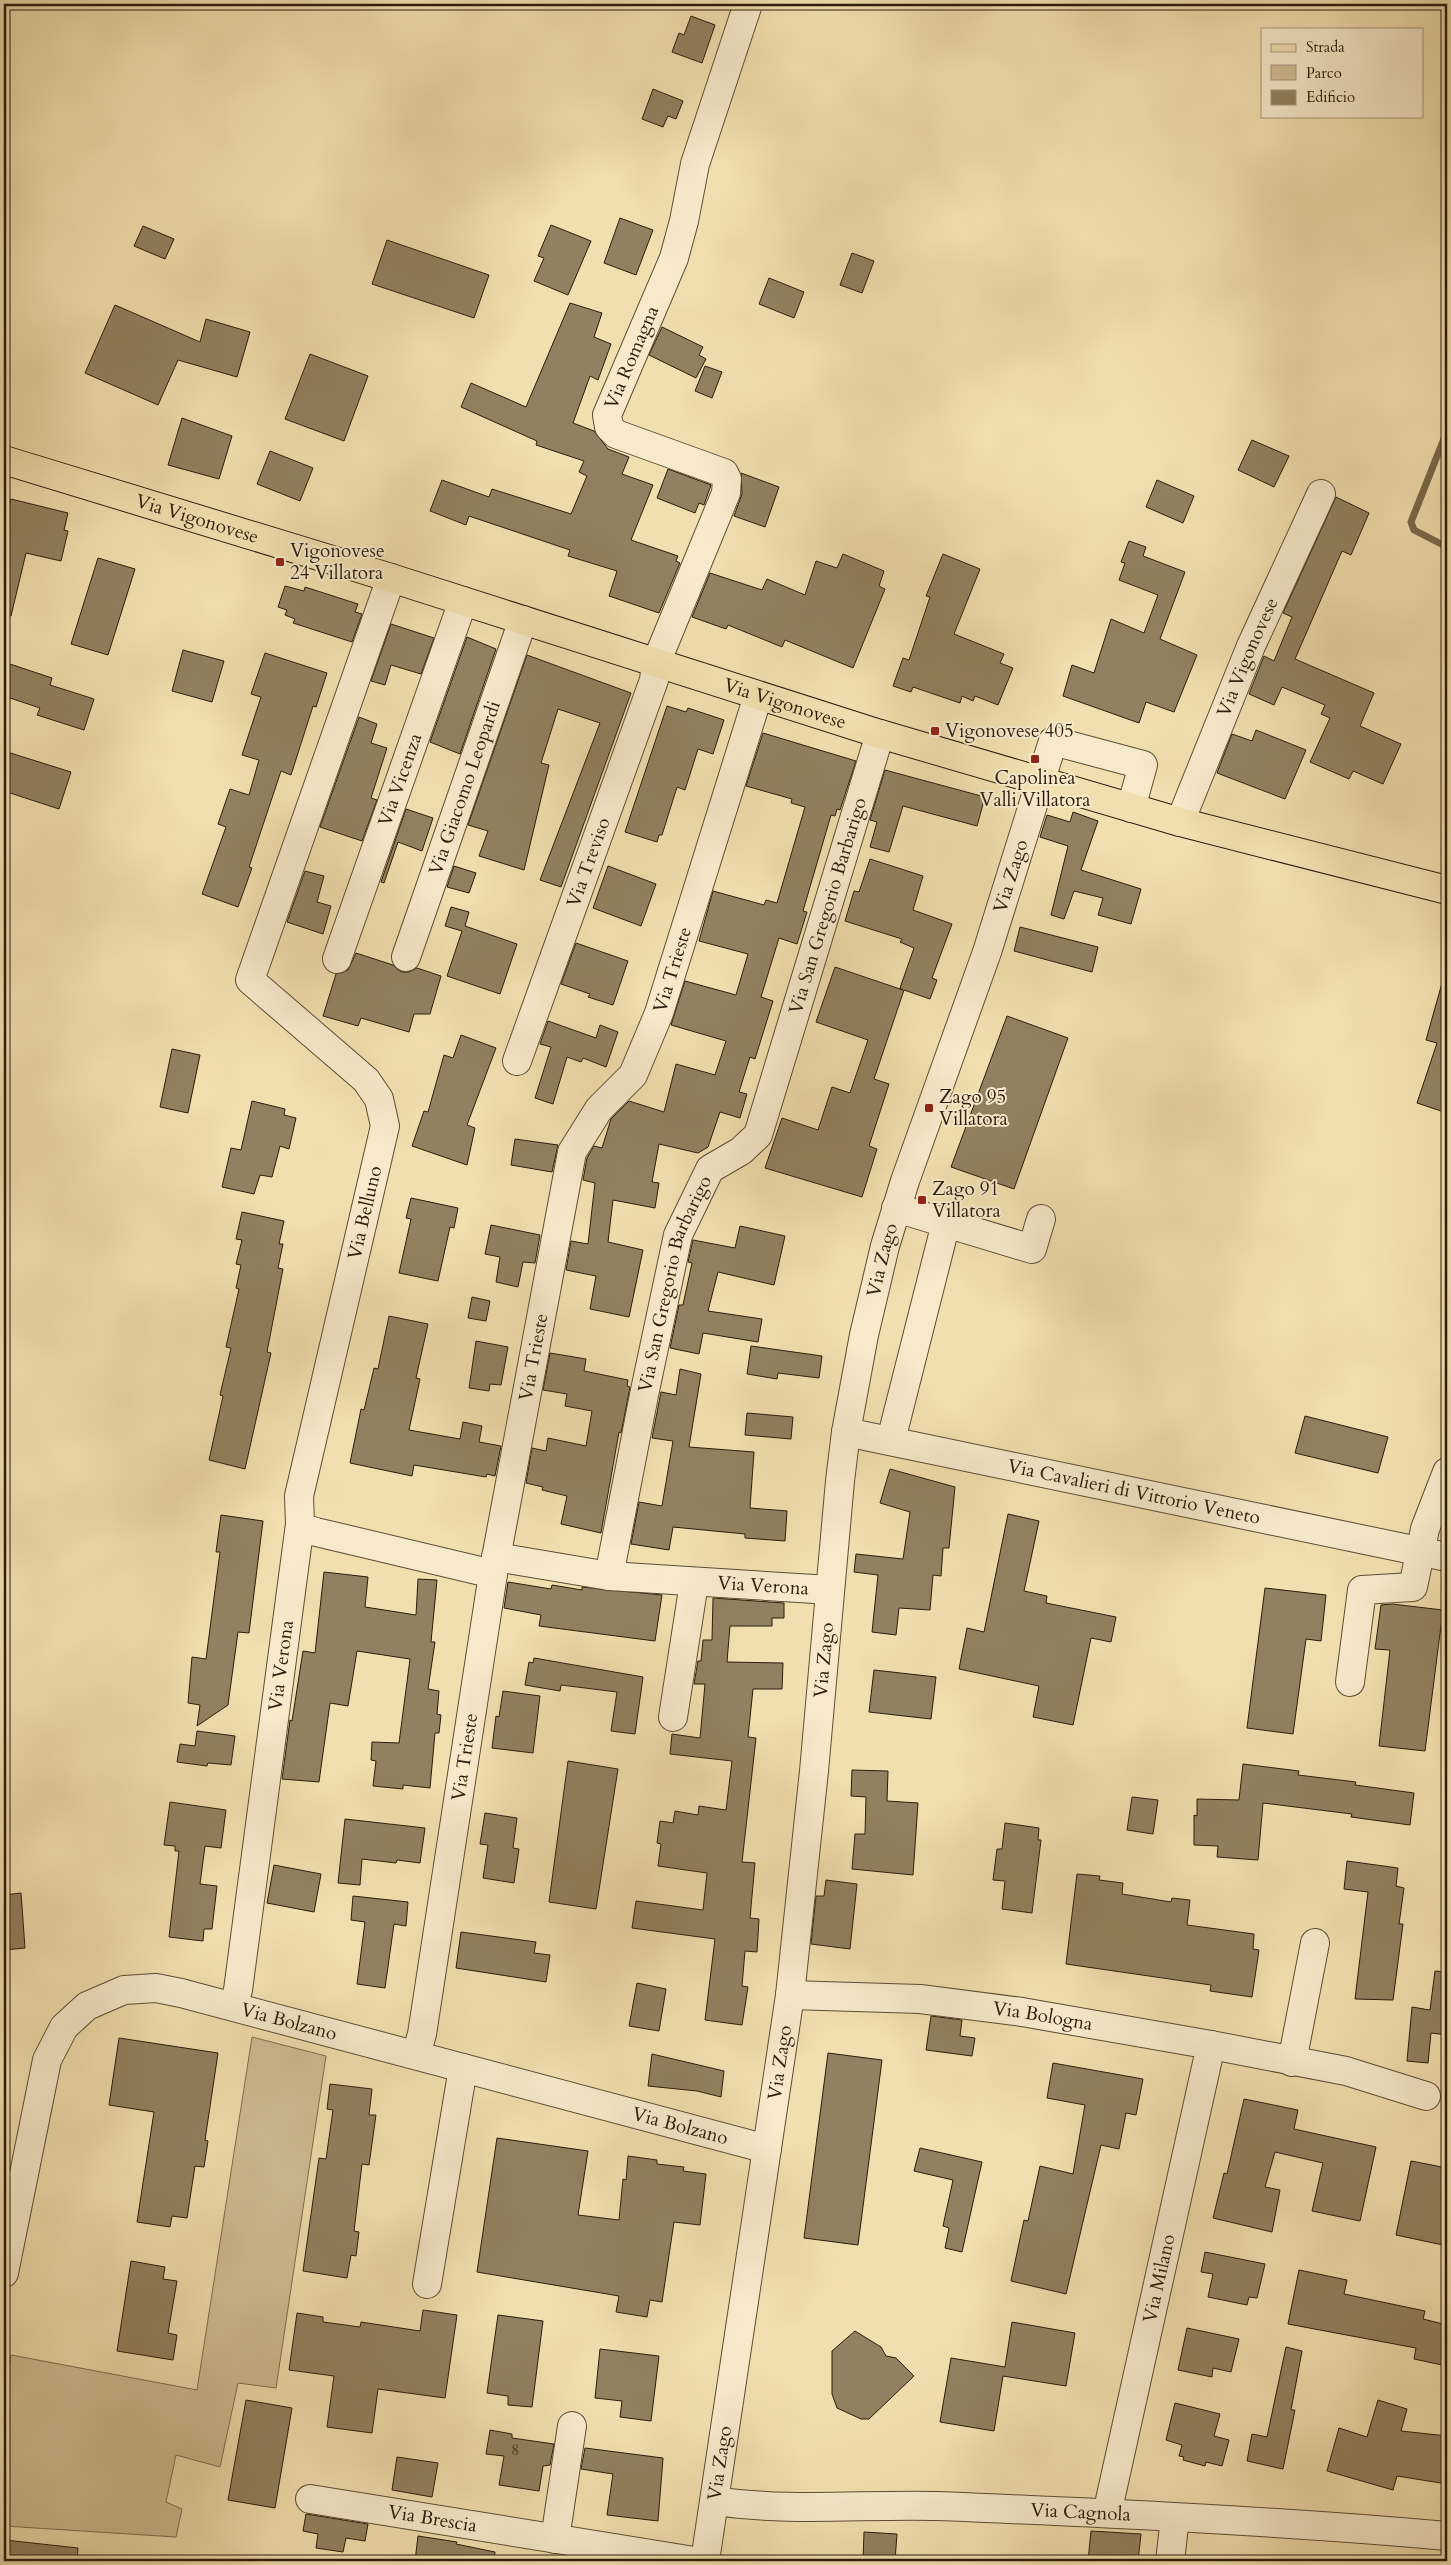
<svg xmlns="http://www.w3.org/2000/svg" width="1451" height="2565" font-family="Cardo,serif">
  <style>
    .green { fill: #d0be93; stroke: #7e6d4e }
    .lines { fill: none; stroke-linecap: round; stroke-linejoin: round }
    .stream { stroke: #7a694b; stroke-width: 7 }
    .building { fill: #928160; stroke: #2b1c0a }
    .minor-casing { stroke: #5d4d33; stroke-width: 30 }
    .major-casing { stroke: #2b1c0a; stroke-width: 30 }
    .minor { stroke: #f7eacb; stroke-width: 28 }
    .major { stroke: #f2dfaf; stroke-width: 28 }
    .poi-dot { fill: #8f2418; stroke: #f7eacb; stroke-width: 2 }
    .labels { text-anchor: middle; dominant-baseline: central; stroke-width: 4; stroke-linejoin: round; paint-order: stroke }
    .number-label { font-size: 16px; fill: #453520 }
    .street-label { font-size: 19px; fill: #2b1c0a; stroke: #f7eacb }
    .poi-label { font-size: 19px; fill: #2b1c0a; stroke: #f7eacb; text-anchor: start }
  </style>
  <rect width="100%" height="100%" fill="#f2dfaf"/>
  <filter id="stains"><feTurbulence type="fractalNoise" baseFrequency=".004" numOctaves="4"/><feColorMatrix values="0 0 0 0 .2 0 0 0 0 .09 0 0 0 0 .02 0 0 0 .5 -.17"/></filter>
  <radialGradient id="worn" r=".72"><stop offset=".6" stop-color="#630" stop-opacity="0"/><stop offset="1" stop-color="#630" stop-opacity=".3"/></radialGradient>
  <path class="green" d="M252,2037L326,2056L276,2388L238,2383L220,2467L176,2455L166,2502L182,2509L176,2537L4,2526V2406L11,2355L197,2390Z"/>
  <g class="lines">
    <path class="stream" d="M1447,431L1411,522L1414,530L1447,547"/>
  </g>
  <path class="building" d="M691,16L715,25L702,63L672,52L679,33L684,35Z
    M653,89L683,101L676,119L668,116L663,127L642,119Z
    M620,218L653,230L636,275L604,263Z
    M551,225L591,241L568,295L534,281L544,258L538,256Z
    M143,226L174,239L165,259L134,246Z
    M387,240L489,275L474,318L372,284Z
    M852,253L874,261L862,293L840,285Z
    M769,278L804,292L794,318L759,304Z
    M570,303L602,313L594,337L611,344L598,380L590,376L573,423L594,431L608,449L629,457L622,474L653,485L631,540L678,556L676,561L680,563L659,613L609,596L617,571L568,556L570,550L469,516L466,525L430,511L442,480L489,497L492,489L571,514L587,476L579,472L584,461L536,445L537,441L461,407L471,383L526,407Z
    M115,305L200,342L206,319L250,332L237,377L178,360L158,405L85,373Z
    M662,327L703,347L699,355L706,359L696,378L649,355Z
    M310,354L368,376L344,441L285,419Z
    M705,366L722,372L712,398L695,391Z
    M182,418L232,436L219,479L168,465Z
    M1252,440L1289,456L1274,487L1238,470Z
    M270,451L313,468L300,501L257,484Z
    M668,469L711,485L704,505L699,503L695,513L657,498Z
    M741,473L779,487L765,527L734,516L742,494Z
    M1157,480L1194,496L1183,523L1146,507Z
    M1336,497L1369,513L1351,555L1342,551L1295,659L1374,693L1360,726L1401,744L1383,784L1353,771L1349,779L1310,762L1330,718L1321,714L1325,705L1282,687L1274,705L1249,694L1264,656L1274,661L1292,617L1283,613Z
    M11,499L68,513L64,530L68,531L61,561L26,553L11,616L4,615V528Z
    M1129,541L1146,547L1143,556L1185,572L1160,639L1197,655L1174,712L1146,702L1139,723L1063,696L1072,665L1094,673L1111,619L1144,633L1158,595L1119,580L1125,563L1121,562Z
    M843,554L884,571L879,586L885,589L853,668L785,640L782,647L728,625L726,629L692,617L710,573L762,590L767,579L805,595L816,561L837,568Z
    M943,554L980,569L954,634L1004,654L1000,663L1013,668L998,705L975,696L973,701L962,696L960,703L913,687L911,692L893,686L903,658L909,660L930,597L926,596Z
    M98,558L135,569L108,655L71,644Z
    M285,586L304,591L305,587L358,604L355,612L362,614L352,642L293,623L295,619L285,615L287,610L278,607Z
    M391,624L434,638L421,674L391,665L385,685L371,681Z
    M467,637L496,649L460,754L430,742Z
    M183,650L224,661L212,702L172,691Z
    M265,653L327,673L316,707L313,706L291,775L281,771L249,867L252,868L238,907L202,894L226,827L218,824L230,789L249,795L259,760L242,755L261,697L251,694Z
    M527,655L631,693L561,887L540,880L600,723L558,709L541,763L549,765L524,870L479,856L488,831L468,825Z
    M4,662L52,678L50,685L94,699L84,730L37,715L40,708L4,696Z
    M667,706L686,712L688,708L724,720L713,754L698,749L685,790L677,787L662,835H659L657,842L625,832Z
    M359,717L377,724L371,743L387,748L371,798L377,800L362,841L320,827Z
    M1256,730L1306,750L1285,799L1217,773L1232,734L1252,741Z
    M763,733L856,761L840,810L837,809L835,816L831,815L803,911L807,912L797,944L779,938L761,997L773,1001L755,1059L750,1057L739,1092L747,1094L740,1118L720,1112L708,1147L698,1153L659,1144L652,1182L659,1183L655,1208L613,1200L608,1242L643,1250L629,1317L590,1309L596,1276L566,1270L571,1241L588,1244L595,1183L583,1180L587,1158L594,1146L602,1148L611,1119L629,1101L664,1112L676,1064L715,1075L726,1041L671,1025L685,981L736,995L748,954L699,941L713,891L764,905L766,900L777,903L805,807L791,803L792,799L746,786Z
    M4,751L71,772L59,809L4,791Z
    M885,770L985,797L977,826L903,806L889,852L870,847L877,822L870,820Z
    M406,809L433,818L422,851L398,842L384,883L381,882Z
    M1073,812L1098,821L1081,870L1141,889L1131,924L1098,915L1103,898L1074,891L1064,919L1051,915L1068,846L1040,837L1047,815L1070,822Z
    M870,859L923,876L913,910L952,924L932,978L937,980L930,999L904,990L874,1079L889,1084L869,1146L877,1149L862,1197L765,1168L782,1118L818,1130L832,1087L850,1093L868,1040L816,1022L835,967L903,990L900,988L914,948L900,942L902,939L845,921L854,891L859,892Z
    M454,866L476,873L469,893L447,887Z
    M608,866L656,884L641,926L593,908Z
    M305,871L324,876L317,902L331,906L323,934L287,922Z
    M451,907L469,912L465,926L517,944L500,994L447,976L462,931L445,926Z
    M1020,927L1098,947L1092,972L1014,951Z
    M576,943L628,961L613,1005L588,997L590,994L561,984Z
    M356,953L393,965L401,972H409L417,968L441,976L430,1014H414L409,1032L361,1018L358,1026L323,1016L336,974L348,970Z
    M1442,983H1447V1113L1417,1103L1437,1043L1426,1040Z
    M1007,1016L1068,1038L1014,1189L951,1167Z
    M548,1021L596,1038L600,1025L618,1032L606,1067L583,1058L581,1062L567,1057L553,1104L535,1098L551,1047L540,1044Z
    M461,1035L496,1048L467,1125L475,1128L467,1165L412,1146L424,1111L428,1112L444,1055L453,1058Z
    M172,1049L200,1055L188,1113L160,1107Z
    M252,1101L285,1109L284,1115L296,1118L289,1149L280,1146L272,1177L260,1175L254,1194L222,1187L231,1148L241,1150Z
    M515,1139L558,1145L552,1172L511,1165Z
    M411,1198L458,1208L454,1228L450,1227L438,1281L399,1273L411,1219L406,1218Z
    M242,1212L284,1221L279,1244H283L278,1268L283,1269L267,1352L271,1353L245,1469L209,1460L223,1396L220,1395L231,1348L226,1347L239,1289L236,1288L241,1265L236,1264L242,1240L236,1239Z
    M491,1225L540,1235L535,1263L523,1262L518,1287L496,1282L500,1257L485,1254Z
    M740,1226L785,1236L774,1285L718,1272L708,1311L762,1319L758,1342L703,1333L699,1354L670,1348L679,1305H683L692,1263L688,1262L693,1240L735,1248Z
    M472,1297L490,1301L486,1321L468,1318Z
    M389,1316L428,1324L416,1378L420,1379L409,1430L460,1439L463,1422L482,1426L479,1442L501,1446L495,1476L487,1474L486,1477L414,1465L412,1476L350,1463L361,1409L364,1410L374,1368L378,1369Z
    M476,1341L508,1347L501,1385L490,1384L489,1391L469,1388Z
    M751,1346L822,1356L819,1378L778,1373L777,1379L747,1374Z
    M550,1353L586,1359L584,1371L628,1380L627,1386L630,1387L621,1433L619,1432L601,1533L561,1524L567,1496L542,1490L543,1487L526,1483L532,1448L546,1451L548,1438L586,1446L592,1411L565,1406L567,1394L543,1390Z
    M680,1369L701,1374L689,1447L754,1452L750,1508L787,1511L785,1541L745,1538V1534L673,1527L669,1550L631,1544L639,1502L662,1506L673,1441L652,1438L661,1392L676,1395Z
    M747,1413L793,1417L791,1439L745,1435Z
    M1305,1416L1388,1437L1378,1473L1295,1453Z
    M890,1469L955,1487L949,1548H943L941,1576L933,1575L930,1610L899,1608L896,1635L872,1632L878,1575L854,1572L856,1554L903,1559L910,1512L880,1503Z
    M1008,1514L1039,1521L1024,1591L1047,1596L1046,1603L1116,1617L1111,1642L1091,1638L1073,1725L1033,1717L1039,1686L959,1669L967,1628L984,1632Z
    M221,1515L263,1521L249,1633L238,1632L228,1705L197,1726L200,1705L188,1703L192,1657L206,1659L220,1552H216Z
    M324,1572L368,1577L365,1607L416,1615L418,1579L437,1580L431,1642H435L428,1689L439,1691L437,1714L441,1715L439,1733H435L430,1788L403,1785V1789L373,1786L376,1761L371,1760L372,1742L399,1743L410,1659L357,1651L348,1706L330,1703L319,1782L282,1779L290,1720L292,1721L303,1651L315,1653Z
    M508,1582L551,1589L552,1585L582,1590V1587L662,1595L655,1641L539,1626L541,1615L504,1608Z
    M1265,1588L1326,1595L1321,1641L1306,1639L1293,1734L1247,1728Z
    M713,1598L784,1603V1618H772V1626H730L727,1662L783,1663L782,1689H753L748,1737L756,1738L742,1862L755,1863L750,1918L759,1919L757,1952L745,1951L742,1986L748,1987L742,2025L705,2020L715,1939L632,1928L636,1901L703,1910L707,1873L658,1866L661,1844L657,1843L660,1821L673,1823L675,1811L698,1815L699,1806L726,1810L732,1761L670,1754L672,1734L700,1738L705,1684H694L698,1661H701L703,1640H712Z
    M1392,1604L1443,1610L1425,1751L1379,1746L1390,1650L1375,1649L1381,1605Z
    M534,1658L643,1677L635,1734L611,1731L617,1692L561,1685L560,1691L525,1685L529,1662L533,1663Z
    M874,1670L936,1677L931,1719L869,1712Z
    M503,1691L540,1696L533,1753L492,1748L496,1716L499,1717Z
    M197,1731L235,1736L231,1765L208,1763L207,1766L177,1762L180,1744L195,1746Z
    M568,1761L618,1769L596,1909L549,1902Z
    M1243,1764L1299,1771L1298,1775L1356,1782L1355,1785L1414,1793L1410,1825L1351,1817L1352,1814L1263,1803L1258,1860L1217,1857L1218,1846L1194,1845V1815L1197,1816V1799L1239,1800Z
    M852,1770L888,1771L887,1801L918,1803L913,1875L852,1869L855,1834H865L866,1797L851,1796Z
    M1132,1797L1158,1800L1153,1834L1127,1830Z
    M170,1802L226,1810L221,1848L205,1846L200,1884L217,1886L212,1929H204L203,1941L169,1937L179,1851H175V1846L164,1845Z
    M485,1813L517,1818L513,1848L519,1849L514,1883L483,1878L488,1845L480,1844Z
    M345,1819L425,1828L420,1863L397,1860L396,1863L362,1859L360,1885L338,1883Z
    M1005,1823L1039,1828L1038,1840H1041L1032,1913L1002,1909L1005,1881L993,1880L997,1849H1002Z
    M1347,1861L1398,1868L1396,1886L1404,1888L1399,1924H1403L1393,2000L1355,1999L1368,1892L1344,1889Z
    M274,1865L321,1874L314,1912L267,1903Z
    M1077,1874L1100,1876L1099,1880L1123,1883L1122,1894L1171,1902L1172,1898L1190,1900L1187,1925L1254,1934L1253,1949L1259,1950L1252,1997L1210,1991L1211,1985L1066,1964Z
    M826,1880L857,1884L850,1949L811,1944L816,1896H824Z
    M21,1893L25,1948L4,1950V1895Z
    M353,1896L408,1902L406,1926L394,1924L385,1988L357,1984L365,1922L351,1920Z
    M461,1932L536,1942L534,1953L550,1955L546,1982L456,1968Z
    M1435,1971L1447,1972V2035L1431,2033L1428,2063L1407,2061L1412,2007L1430,2010Z
    M637,1983L666,1989L659,2031L629,2026Z
    M931,2016L962,2020L960,2036L975,2038L972,2056L926,2050Z
    M119,2038L218,2053L205,2140L208,2141L204,2167L195,2166L187,2218L172,2216L170,2227L137,2222L154,2112L109,2105Z
    M828,2053L882,2060L858,2245L804,2238Z
    M652,2054L724,2071L721,2097L697,2091L648,2086Z
    M1053,2063L1143,2079L1136,2115L1126,2113L1119,2149L1101,2145L1066,2294L1011,2281L1024,2220L1028,2221L1040,2166L1073,2174L1085,2105L1047,2098Z
    M330,2084L372,2089L369,2115H376L369,2165L362,2164L354,2231L359,2232L356,2256L351,2255L347,2278L303,2271L319,2158L326,2159L333,2110L327,2109Z
    M1244,2099L1298,2110L1294,2129L1376,2147L1360,2221L1312,2211L1323,2163L1275,2152L1265,2187L1280,2190L1272,2232L1213,2218L1224,2173L1227,2174Z
    M497,2138L588,2151L578,2215L619,2220L623,2179L626,2180L628,2156L657,2160V2164L684,2167L683,2171L706,2174L700,2225L674,2222L662,2302L650,2300L647,2317L616,2312L619,2296L477,2272Z
    M920,2148L982,2162L962,2252L945,2248L949,2228L943,2226L953,2180L914,2171Z
    M1411,2161L1447,2168V2226L1443,2245L1396,2235Z
    M1205,2252L1265,2264L1257,2298L1249,2297L1247,2305L1208,2297L1213,2274L1201,2272Z
    M131,2261L165,2267L163,2279L177,2281L168,2333L177,2335L173,2360L117,2351Z
    M1299,2270L1347,2280L1344,2294L1425,2311L1423,2319L1447,2325V2366L1414,2359L1416,2348L1288,2324Z
    M423,2310L457,2315L445,2398L378,2389L372,2433L327,2427L334,2376L289,2370L297,2313L323,2317V2322L360,2327L361,2322L420,2331Z
    M498,2315L543,2321L532,2407L508,2405V2396L487,2393Z
    M1012,2322L1075,2333L1066,2386L1003,2376L994,2431L940,2422L951,2358L1005,2367Z
    M1187,2328L1239,2339L1231,2372L1213,2368L1212,2377L1178,2370Z
    M855,2331L881,2347L886,2356L896,2358L914,2376L869,2419H861L837,2408L832,2394V2351Z
    M1286,2347L1302,2351L1291,2410H1295L1283,2469L1247,2461L1252,2434L1267,2437Z
    M600,2349L659,2356L651,2421L620,2417L622,2401L595,2398Z
    M246,2400L292,2408L275,2508L228,2500Z
    M1378,2400L1407,2409L1401,2431L1447,2436V2484L1397,2476L1393,2490L1327,2471L1339,2428L1367,2437Z
    M1175,2403L1220,2414L1214,2436L1229,2440L1222,2466L1206,2462L1205,2466L1183,2460L1184,2457L1179,2456L1182,2445L1166,2440Z
    M490,2430L512,2434V2438L554,2444L550,2465L543,2466L539,2491L499,2485L504,2456L486,2454Z
    M585,2448L663,2458L658,2521L607,2515L613,2474L581,2469Z
    M397,2457L438,2463L432,2497L392,2490Z
    M306,2514L368,2524L365,2541L346,2538L343,2552L316,2548L318,2534L303,2531Z
    M1091,2531L1141,2534L1138,2561H1088Z
    M864,2532L897,2534L895,2561H863Z
    M418,2536L457,2542L456,2544L495,2552L494,2561H415Z
    M5,2540L78,2548L77,2561H4Z"/>
  <g class="lines">
    <g class="minor-casing">
      <g id="minor">
        <path id="s1" d="M1180,822L1251,646L1321,494"/>
        <path id="s2" d="M406,957L523,620"/>
        <path id="s3" d="M337,959L463,601"/>
        <path id="s4" d="M517,1061L654,680L656,663L726,493L727,479L724,473L616,434L609,427L607,415L674,258L684,221L695,164L748,4"/>
        <path d="M896,1208L1032,1249L1041,1219"/>
        <path id="s5" d="M846,1432L1447,1557"/>
        <path d="M891,1440L946,1223"/>
        <path id="s6" d="M300,1524L299,1496L385,1126L379,1099L366,1080L250,980L391,578"/>
        <path id="s7" d="M496,1557L609,1576L830,1590"/>
        <path id="s8" d="M609,1576L644,1395L678,1235L710,1169L741,1151L758,1135L880,734"/>
        <path d="M1350,1682L1362,1590L1413,1587L1425,1529L1447,1472"/>
        <path d="M673,1717L694,1583"/>
        <path id="s9" d="M790,1995L920,1999L1022,2012L1211,2045L1346,2071L1426,2096"/>
        <path id="s10" d="M233,2006L238,1990L300,1524L306,1529L316,1532L493,1574"/>
        <path id="s11" d="M416,2055L422,2034L493,1574L572,1152L599,1109L633,1075L659,1013L758,696"/>
        <path d="M1292,2062L1315,1943"/>
        <path id="s12" d="M4,2273L47,2060L64,2027L87,2006L124,1990L156,1988L181,1993L767,2149"/>
        <path d="M427,2284L463,2068"/>
        <path id="s13" d="M310,2499L694,2561"/>
        <path id="s14" d="M715,2501C789,2512 863,2504 938,2506C1108,2513 1278,2521 1447,2536"/>
        <path id="s15" d="M1109,2513L1110,2500L1211,2045"/>
        <path d="M555,2539L572,2426"/>
        <path id="s16" d="M705,2561L790,1995L814,1771L840,1481L846,1432L864,1335L885,1246L905,1181L987,952L1053,741L1143,765L1131,808"/>
        <path d="M1170,2561L1175,2518"/>
      </g>
    </g>
    <g class="major-casing">
      <g id="major">
        <path id="s17" d="M4,460L391,578L880,734L1180,822L1447,890"/>
      </g>
    </g>
    <use href="#minor" class="minor"/>
    <use href="#major" class="major"/>
  </g>
  <g class="poi-dot">
    <rect x="275" y="557" width="10" height="10" rx="2.5"/>
    <rect x="930" y="726" width="10" height="10" rx="2.5"/>
    <rect x="1030" y="754" width="10" height="10" rx="2.5"/>
    <rect x="924" y="1103" width="10" height="10" rx="2.5"/>
    <rect x="917" y="1195" width="10" height="10" rx="2.5"/>
  </g>
  <g class="labels">
    <g class="number-label">
      <text x="515" y="2450">8</text>
    </g>
    <g class="street-label">
      <text stroke="none"><textPath href="#s4" startOffset="826">Via Romagna</textPath></text>
      <text stroke="none"><textPath href="#s17" startOffset="202">Via Vigonovese</textPath></text>
      <text stroke="none"><textPath href="#s1" startOffset="178">Via Vigonovese</textPath></text>
      <text stroke="none"><textPath href="#s17" startOffset="818">Via Vigonovese</textPath></text>
      <text stroke="none"><textPath href="#s3" startOffset="190">Via Vicenza</textPath></text>
      <text stroke="none"><textPath href="#s2" startOffset="179">Via Giacomo Leopardi</textPath></text>
      <text stroke="none"><textPath href="#s4" startOffset="211">Via Treviso</textPath></text>
      <text stroke="none"><textPath href="#s16" startOffset="1719">Via Zago</textPath></text>
      <text stroke="none"><textPath href="#s8" startOffset="720">Via San Gregorio Barbarigo</textPath></text>
      <text stroke="none"><textPath href="#s11" startOffset="1128">Via Trieste</textPath></text>
      <text stroke="none"><textPath href="#s6" startOffset="319">Via Belluno</textPath></text>
      <text stroke="none"><textPath href="#s16" startOffset="1314">Via Zago</textPath></text>
      <text stroke="none"><textPath href="#s8" startOffset="300">Via San Gregorio Barbarigo</textPath></text>
      <text stroke="none"><textPath href="#s11" startOffset="708">Via Trieste</textPath></text>
      <text stroke="none"><textPath href="#s5" startOffset="294">Via Cavalieri di Vittorio Veneto</textPath></text>
      <text stroke="none"><textPath href="#s7" startOffset="269">Via Verona</textPath></text>
      <text stroke="none"><textPath href="#s16" startOffset="909">Via Zago</textPath></text>
      <text stroke="none"><textPath href="#s10" startOffset="344">Via Verona</textPath></text>
      <text stroke="none"><textPath href="#s11" startOffset="302">Via Trieste</textPath></text>
      <text stroke="none"><textPath href="#s9" startOffset="254">Via Bologna</textPath></text>
      <text stroke="none"><textPath href="#s12" startOffset="495">Via Bolzano</textPath></text>
      <text stroke="none"><textPath href="#s16" startOffset="504">Via Zago</textPath></text>
      <text stroke="none"><textPath href="#s12" startOffset="900">Via Bolzano</textPath></text>
      <text stroke="none"><textPath href="#s15" startOffset="240">Via Milano</textPath></text>
      <text stroke="none"><textPath href="#s16" startOffset="99">Via Zago</textPath></text>
      <text stroke="none"><textPath href="#s14" startOffset="366">Via Cagnola</textPath></text>
      <text stroke="none"><textPath href="#s13" startOffset="124">Via Brescia</textPath></text>
    </g>
    <g class="poi-label">
      <text x="290" y="551">Vigonovese<tspan x="290" dy="22">24 Villatora</tspan></text>
      <text x="945" y="731">Vigonovese 405</text>
      <text x="1035" y="778" text-anchor="middle">Capolinea<tspan x="1035" dy="22">Valli Villatora</tspan></text>
      <text x="939" y="1097">Zago 95<tspan x="939" dy="22">Villatora</tspan></text>
      <text x="932" y="1189">Zago 91<tspan x="932" dy="22">Villatora</tspan></text>
    </g>
  </g>
  <rect width="1451" height="2565" fill="none" stroke="#f2dfaf" stroke-width="20"/>
  <rect x="5" y="5" width="1441" height="2555" fill="none" stroke="#2b1c0a" stroke-width="2.5"/>
  <rect x="10" y="10" width="1431" height="2545" fill="none" stroke="#2b1c0a"/>
  <rect x="1261" y="28" width="162" height="90" fill="#f7eacb" stroke="#a5987e"/>
  <rect x="1271" y="44" width="25" height="8" fill="#f2dfaf" stroke="#a5987e"/>
  <text x="1306" y="52" font-size="15" fill="#2b1c0a">Strada</text>
  <rect x="1271" y="65" width="25" height="15" fill="#d0be93" stroke="#a5987e"/>
  <text x="1306" y="78" font-size="15" fill="#2b1c0a">Parco</text>
  <rect x="1271" y="90" width="25" height="15" fill="#928160" stroke="#a5987e"/>
  <text x="1306" y="102" font-size="15" fill="#2b1c0a">Edificio</text>
  <rect width="100%" height="100%" filter="url(#stains)"/>
  <rect width="100%" height="100%" fill="url(#worn)"/>
</svg>
